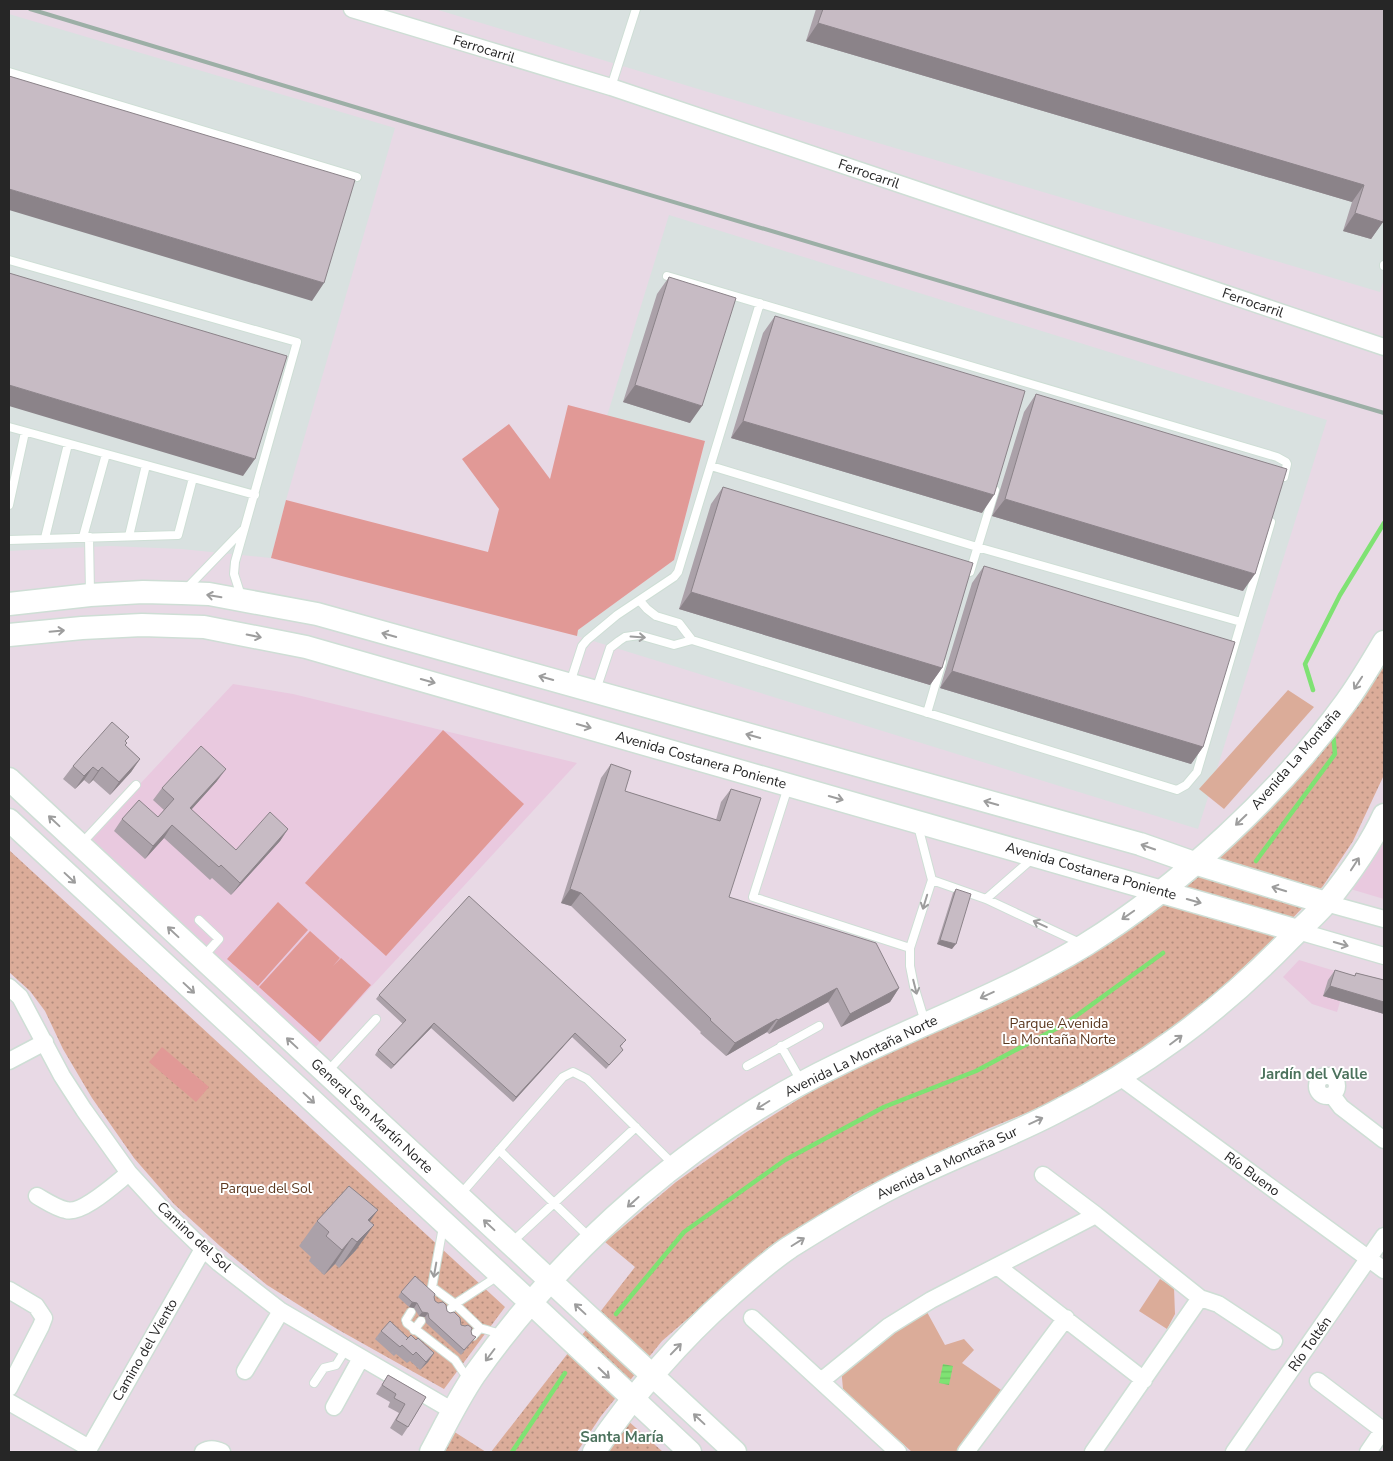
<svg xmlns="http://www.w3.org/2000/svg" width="1393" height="1461" font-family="'Nunito Sans',sans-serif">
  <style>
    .industrial { fill: #d9e1e0 }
    .education { fill: #e9c9df }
    .grass { fill: #dbac99 }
    .park { fill: url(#park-dots) }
    .pitch { fill: #e19996 }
    .water { fill: url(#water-rules) }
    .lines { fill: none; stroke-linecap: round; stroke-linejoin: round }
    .stream { stroke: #7fe273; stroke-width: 4.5 }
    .lane-casing { stroke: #ceded5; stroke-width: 10 }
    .street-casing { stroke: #ceded5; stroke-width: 19 }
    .secondary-casing { stroke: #ceded5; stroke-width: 25 }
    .lane { stroke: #fff; stroke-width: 8 }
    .street { stroke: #fff; stroke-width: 16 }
    .secondary { stroke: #fff; stroke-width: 22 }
    .rail { stroke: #9cafa6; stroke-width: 4 }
    .wall { fill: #aba1a9 }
    .shaded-wall { fill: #8b8389 }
    .building { fill: #c7bbc4; stroke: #8b8389 }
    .oneway { stroke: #9d9d9d }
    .labels { text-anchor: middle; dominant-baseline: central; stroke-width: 4; stroke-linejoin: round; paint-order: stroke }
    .street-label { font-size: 14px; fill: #262626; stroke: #fff }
    .park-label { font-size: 14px; fill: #5b381f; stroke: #fff }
    .neighbourhood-label { font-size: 15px; font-weight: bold; fill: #4c725d; stroke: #fff }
  </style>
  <defs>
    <pattern id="park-dots" width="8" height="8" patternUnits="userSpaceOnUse" patternTransform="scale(1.25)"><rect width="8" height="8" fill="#dbac99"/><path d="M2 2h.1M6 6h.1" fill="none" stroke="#b18c7d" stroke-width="1.8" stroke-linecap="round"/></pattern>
    <pattern id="water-rules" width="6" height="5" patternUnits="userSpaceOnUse" patternTransform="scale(1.25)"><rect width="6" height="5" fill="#7fe273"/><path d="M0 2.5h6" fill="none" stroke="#6ec263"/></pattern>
  </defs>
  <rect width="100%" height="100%" fill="#e8d9e5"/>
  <path class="industrial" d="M435,9H1384V279L1380,292L777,113Z
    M9,14L395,128L286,500L271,558L181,549L110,546L9,551Z
    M669,215L1327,420L1198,829L577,636L578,630L674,560L705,441L607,416Z"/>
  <path class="education" d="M233,684L293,694L577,763L313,1050L86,842Z
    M1384,838V899L1347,888Z
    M1299,960L1348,975L1337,1012L1312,1004L1283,977Z"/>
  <path class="grass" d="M1288,690L1314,707L1224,809L1199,789Z
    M1160,1279L1174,1288L1175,1314L1167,1329L1139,1311Z
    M927,1312L945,1345L964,1339L974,1350L962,1363L1004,1392L959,1452H912L847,1394L843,1389L841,1367Z"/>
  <path class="park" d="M1384,658V775L1353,841L1323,886L1270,942L1181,1026L1083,1090L987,1129L854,1193L738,1275L662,1341L601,1416L577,1452H491L635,1267L605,1242L676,1182L745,1133L810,1092L962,1016L1229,835Z
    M9,850L505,1307L444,1389L337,1329L267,1285L220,1246L174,1204L134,1158L92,1098L63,1049L45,1011L30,991L9,972Z
    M627,1420L663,1452H606Z
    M453,1431L486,1452H440Z"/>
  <path class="pitch" d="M568,405L705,441L674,560L578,630L577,636L271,558L286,500L488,552L499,509L462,459L509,424L550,479Z
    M443,730L524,804L386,956L305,883Z
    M278,902L308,930L258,986L227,959Z
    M310,931L340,958L333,966L341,958L371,985L320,1042L259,987Z
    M162,1047L209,1087L196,1102L149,1062Z"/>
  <path class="water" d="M943,1364L953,1366L949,1385L939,1383Z"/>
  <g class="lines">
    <path class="stream" d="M1313,690L1305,664L1340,595L1384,523
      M1256,861L1335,754L1333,733
      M616,1314L684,1232L785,1160L884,1107L976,1071L1065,1024L1163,953
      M512,1452L565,1373"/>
    <g class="lane-casing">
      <path id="lane" d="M9,72L357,177
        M611,87L636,9
        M9,260L297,342L235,562L234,574L241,596
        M1384,265V266
        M667,276L1277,457L1286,462L1287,464L1284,477
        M9,427L255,495
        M711,466L977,547L1241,622
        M9,505L25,432
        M129,536L146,465
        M83,537L106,454
        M89,537L90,593
        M45,538L68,444
        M9,540L178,535L193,478
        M970,572L995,490
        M187,588L243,530
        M640,601L647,609L656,616L679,623L692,640
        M570,683L582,646L587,640L617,615L674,577L678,572L760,303
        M596,690L610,648L619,641L625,637L639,635L674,645L692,640L1177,790L1186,785L1197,772L1271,522
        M927,713L942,662
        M788,787L753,897L910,948
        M918,826L932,880L910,948V966L914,986L925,1022
        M81,844L136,785
        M932,880L986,899L1080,943
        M986,899L1032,859
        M199,920L219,939L203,957
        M781,1046L801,1081
        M747,1066L819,1026
        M328,1071L376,1019
        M499,1150L589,1237
        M460,1195L563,1077L573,1072L587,1079L674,1165
        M443,1227L432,1287L455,1304L498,1276
        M511,1243L636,1127
        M411,1312L406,1320L407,1323L455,1360L468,1379
        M448,1312L455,1304L480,1328L501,1334
        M414,1330L421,1321
        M473,1336L480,1328
        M314,1383L324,1368L336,1365L346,1349"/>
    </g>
    <g class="street-casing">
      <path id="street" d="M352,9L611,87L1384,347
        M1326,903L1384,919
        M1298,931L1384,956
        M9,987L20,997L62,1076L84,1110L129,1173L162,1209L195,1241L219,1263L281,1311L453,1411
        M9,1061L45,1042
        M1317 1086a10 10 0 1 1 20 0a10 10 0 1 1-20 0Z
        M1120,1077L1384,1270
        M1332,1095L1341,1107L1384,1140
        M1043,1175L1096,1215L1200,1298L1218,1304L1274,1341
        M37,1196C46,1201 56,1208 66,1210C82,1215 116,1183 129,1173
        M997,1266L1144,1380
        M9,1290L36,1306L44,1318L41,1326L9,1388
        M752,1318L898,1452
        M245,1371L281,1311
        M821,1381L889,1326L931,1300L1096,1215
        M1318,1381L1384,1431
        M9,1402L89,1448
        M334,1407L361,1358
        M87,1452L203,1249
        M203,1452C209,1448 216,1449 222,1452
        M966,1452L1066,1318
        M1093,1452L1200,1298
        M1234,1452L1384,1236
        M1368,1452L1383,1430"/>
    </g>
    <g class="secondary-casing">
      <path id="secondary" d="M9,604L90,595L143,592L182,593L209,594L317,614L1140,844L1194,863L1326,903
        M9,635L82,628L142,625L204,627L306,647L1298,931
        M9,779L735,1452
        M9,820L531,1303L690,1452
        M431,1452C445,1426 458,1399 475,1374C567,1245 694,1134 837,1065C919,1024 1006,993 1085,945C1180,886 1280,793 1346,702C1360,683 1372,662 1384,642
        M594,1452C633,1395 678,1342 730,1296C749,1279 769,1261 790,1247C828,1223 867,1199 907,1180C955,1156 1006,1138 1054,1113C1143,1068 1217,1014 1287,942C1300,929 1315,916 1327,902C1348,876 1370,846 1384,815"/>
    </g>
    <use href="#lane" class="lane"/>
    <use href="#street" class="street"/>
    <use href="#secondary" class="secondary"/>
    <path class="rail" d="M30,9L418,126L1384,413"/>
  </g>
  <path class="wall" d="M816,9H1384L1383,222L1371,239L1343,231L1352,202L806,41Z
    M669,277L690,423L623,402L657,294Z
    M775,316L982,513L731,438L763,333Z
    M1036,394L1243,591L992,516L1024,412Z
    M723,487L942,668L930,685L679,609L711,504Z
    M984,566L1203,747L1191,764L940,688L972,583Z
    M126,742L125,745L140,759L131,772L110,795L93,780L89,784L84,780L75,789L63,779L73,766Z
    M611,764L625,791L716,820L721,802L731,789L729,897L899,988L890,1002L841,1027L828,1002L769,1034L767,1032L726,1056L700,1033L701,1032L571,906L561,903L601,778Z
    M217,781L191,810L236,850L288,829L280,841L231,895L212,878L210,880L164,838L145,859L114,831L122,819L158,817L164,810L153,800L162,788Z
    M956,889L952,949L937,944L953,893Z
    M469,896L623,1044L620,1047L623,1050L606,1069L572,1037L513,1102L431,1028L391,1069L375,1055L378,1050L403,1024L376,999L379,995Z
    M1335,970L1354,976L1356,973L1384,980V1014L1323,996L1328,980Z
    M317,1221H370L356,1250L339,1268L335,1264L324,1275L309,1261L311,1257L299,1246Z
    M401,1292L434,1297L435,1301L461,1325L471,1331L472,1335L476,1337L461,1355L426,1323L425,1317L419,1316L414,1308L409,1307L398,1297Z
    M381,1331L416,1340L434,1353L428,1362L420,1370L410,1361L407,1363L396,1354L394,1356L375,1339Z
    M388,1375L426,1397L408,1427L402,1436L390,1428L399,1413L388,1407L390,1402L376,1394Z"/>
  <path class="shaded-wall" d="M818,23L1364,185L1352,202L806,41Z
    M9,189L324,283L312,301L9,210Z
    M1355,213L1383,222L1371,239L1343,231Z
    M9,385L255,459L243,476L9,406Z
    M635,385L702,406L690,423L623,402Z
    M743,421L994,495L982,513L731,438Z
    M1005,499L1255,574L1243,591L992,516Z
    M691,592L942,668L930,685L679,609Z
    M952,671L1203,747L1191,764L940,688Z
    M140,759L131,772L110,795L119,782Z
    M93,767L84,780L75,789L84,776Z
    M102,767L93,780L89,784L98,771Z
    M226,769L217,781L181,821L190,808Z
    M172,825L164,838L145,859L153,846Z
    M288,829L280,841L231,895L240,883Z
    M570,889L581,893L571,906L561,903Z
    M940,940L956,944L952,949L937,944Z
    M1330,986L1384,1002V1014L1323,996Z
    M837,988L828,1002L769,1034L778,1020Z
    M899,988L890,1002L841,1027L850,1014Z
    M777,1019L767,1032L726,1056L735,1043Z
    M434,1023L431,1028L391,1069L394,1065Z
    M575,1033L572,1037L513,1102L516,1097Z
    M378,1210L360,1235L368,1220Z
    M374,1225L356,1250L339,1268L357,1242Z
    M352,1238L335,1264L324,1275L342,1250Z
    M412,1302L417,1303L414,1308L409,1307Z
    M422,1312L428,1313L425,1317L419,1316Z
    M434,1353L428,1362L420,1370L426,1362Z"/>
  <path class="building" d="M823,9H1384V216L1383,222L1355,213L1364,185L818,23Z
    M9,76L355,180L324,283L9,189Z
    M9,273L287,356L255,459L9,385Z
    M669,277L736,298L702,406L635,385Z
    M775,316L1025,391L994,495L743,421Z
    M1036,394L1287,469L1255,574L1005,499Z
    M723,487L973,563L942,668L691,592Z
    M984,566L1235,642L1203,747L952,671Z
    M112,722L129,737L125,741L127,743L125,745L140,759L119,782L102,767L98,771L93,767L84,776L73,766Z
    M201,746L226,769L190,808L236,850L270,812L288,829L240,883L221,865L219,867L172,825L153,846L122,819L139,800L158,817L174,799L162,788Z
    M611,764L631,771L625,791L720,821L731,789L761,798L729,897L876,943L899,988L850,1014L837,988L778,1020L777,1019L735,1043L710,1020L711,1019L581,893L570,889Z
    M956,889L971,894L956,944L940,940Z
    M469,896L626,1040L620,1046L623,1050L609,1065L575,1033L516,1097L434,1023L394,1065L378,1050L406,1020L379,995Z
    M1335,970L1355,976L1356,973L1384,980V1002L1330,986Z
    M349,1186L378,1210L368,1220L374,1225L357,1242L352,1238L342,1250L326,1236L329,1232L317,1221Z
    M415,1276L435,1294L434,1297L435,1301L438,1303L443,1302L446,1305L447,1311L450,1313L454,1312L460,1318L461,1325L465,1326L468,1325L472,1328L471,1331L472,1335L476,1337L464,1350L429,1318L428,1313L422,1312L417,1303L412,1302L401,1292Z
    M390,1321L408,1338L406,1340L411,1335L416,1340L418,1338L434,1353L426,1362L416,1352L413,1355L402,1345L400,1347L381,1331Z
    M388,1375L426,1397L408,1427L396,1420L405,1404L394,1398L396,1394L382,1385Z"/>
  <defs><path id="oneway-shaft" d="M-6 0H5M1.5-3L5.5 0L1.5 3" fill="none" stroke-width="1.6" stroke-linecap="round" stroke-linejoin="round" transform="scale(1.25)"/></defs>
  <g class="oneway">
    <use href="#oneway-shaft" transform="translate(214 596) rotate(-171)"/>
    <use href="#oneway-shaft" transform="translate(57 631) rotate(-5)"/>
    <use href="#oneway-shaft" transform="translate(389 635) rotate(-164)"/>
    <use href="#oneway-shaft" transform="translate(254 636) rotate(11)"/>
    <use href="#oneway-shaft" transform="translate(638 637) rotate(4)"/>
    <use href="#oneway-shaft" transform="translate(546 678) rotate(-164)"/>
    <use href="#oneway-shaft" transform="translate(428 681) rotate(16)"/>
    <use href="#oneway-shaft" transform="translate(1358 683) rotate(123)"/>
    <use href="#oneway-shaft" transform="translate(584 726) rotate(16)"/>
    <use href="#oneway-shaft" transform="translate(753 736) rotate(-164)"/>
    <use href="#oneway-shaft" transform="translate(836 798) rotate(16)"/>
    <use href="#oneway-shaft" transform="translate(991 803) rotate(-164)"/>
    <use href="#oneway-shaft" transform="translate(1241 820) rotate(136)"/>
    <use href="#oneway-shaft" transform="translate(54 821) rotate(-137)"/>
    <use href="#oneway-shaft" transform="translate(1148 847) rotate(-161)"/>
    <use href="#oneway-shaft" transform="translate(1355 864) rotate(-57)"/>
    <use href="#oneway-shaft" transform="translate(70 878) rotate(43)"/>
    <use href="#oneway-shaft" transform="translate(1279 889) rotate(-163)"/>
    <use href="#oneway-shaft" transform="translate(1194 901) rotate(16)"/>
    <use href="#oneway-shaft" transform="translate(925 902) rotate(107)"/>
    <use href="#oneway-shaft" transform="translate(1128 915) rotate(145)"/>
    <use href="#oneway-shaft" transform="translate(1040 924) rotate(-155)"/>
    <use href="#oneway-shaft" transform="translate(173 932) rotate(-137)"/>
    <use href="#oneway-shaft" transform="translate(1341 944) rotate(16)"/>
    <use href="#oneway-shaft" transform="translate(915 987) rotate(76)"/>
    <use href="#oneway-shaft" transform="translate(189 988) rotate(43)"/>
    <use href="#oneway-shaft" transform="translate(987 995) rotate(155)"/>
    <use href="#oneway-shaft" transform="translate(1176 1040) rotate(-37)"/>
    <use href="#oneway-shaft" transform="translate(292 1043) rotate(-137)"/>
    <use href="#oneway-shaft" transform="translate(309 1098) rotate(43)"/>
    <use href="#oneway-shaft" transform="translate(763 1105) rotate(148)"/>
    <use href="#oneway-shaft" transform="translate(1036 1121) rotate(-25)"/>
    <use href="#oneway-shaft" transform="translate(633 1202) rotate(138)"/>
    <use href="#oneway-shaft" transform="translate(489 1225) rotate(-137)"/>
    <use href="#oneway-shaft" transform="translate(798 1242) rotate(-32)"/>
    <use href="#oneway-shaft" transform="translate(435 1270) rotate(100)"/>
    <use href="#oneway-shaft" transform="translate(580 1309) rotate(-137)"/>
    <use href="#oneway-shaft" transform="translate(676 1349) rotate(-46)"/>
    <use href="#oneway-shaft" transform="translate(490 1355) rotate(127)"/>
    <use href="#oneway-shaft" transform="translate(604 1373) rotate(44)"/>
    <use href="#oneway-shaft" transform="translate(699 1419) rotate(-137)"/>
  </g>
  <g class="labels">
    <g class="street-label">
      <text transform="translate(484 49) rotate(17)">Ferrocarril</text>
      <text transform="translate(869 174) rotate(19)">Ferrocarril</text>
      <text transform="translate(1253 303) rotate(19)">Ferrocarril</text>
      <text transform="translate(1296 759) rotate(-49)">Avenida La Montaña</text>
      <text transform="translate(701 760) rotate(16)">Avenida Costanera Poniente</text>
      <text transform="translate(1091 871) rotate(16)">Avenida Costanera Poniente</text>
      <text transform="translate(861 1056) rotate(-26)">Avenida La Montaña Norte</text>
      <text transform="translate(372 1116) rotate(43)">General San Martín Norte</text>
      <text transform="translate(947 1163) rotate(-25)">Avenida La Montaña Sur</text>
      <text transform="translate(1252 1174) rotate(36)">Río Bueno</text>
      <text transform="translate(194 1237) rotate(43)">Camino del Sol</text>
      <text transform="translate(1310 1344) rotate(-55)">Río Toltén</text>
      <text transform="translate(145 1350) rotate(-60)">Camino del Viento</text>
    </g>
    <g class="park-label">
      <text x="1059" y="1023">Parque Avenida<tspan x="1059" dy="16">La Montaña Norte</tspan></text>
      <text x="266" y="1188">Parque del Sol</text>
    </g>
    <g class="neighbourhood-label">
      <text x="1314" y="1074">Jardín del Valle</text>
      <text x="622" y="1437">Santa María</text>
    </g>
  </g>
  <rect width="1393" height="1461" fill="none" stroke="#262626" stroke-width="20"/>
</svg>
